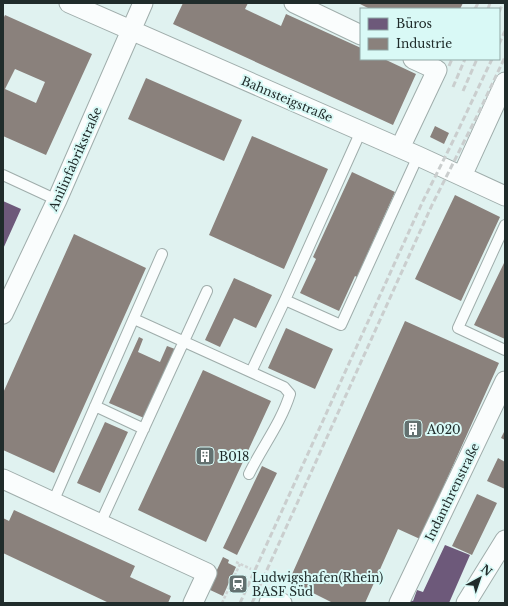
<svg xmlns="http://www.w3.org/2000/svg" width="508" height="606" font-family="'Libre Baskerville',serif">
  <style>
    .offices { fill: #6d597a }
    .industry { fill: #8a817c; fill-rule: evenodd }
    .lines { fill: none; stroke-linecap: round; stroke-linejoin: round }
    .service-casing { stroke: #9fadab; stroke-width: 12 }
    .minor-casing { stroke: #9fadab; stroke-width: 21 }
    .path { stroke: #d0d5d5; stroke-width: 2.5; stroke-dasharray: 3 2; stroke-linecap: butt }
    .service { stroke: #fafdfd; stroke-width: 10 }
    .minor { stroke: #fafdfd; stroke-width: 19 }
    .rail { stroke: #cacece; stroke-width: 3; stroke-dasharray: 6 3; stroke-linecap: butt }
    .labels { text-anchor: middle; dominant-baseline: central; stroke-width: 4; stroke-linejoin: round; paint-order: stroke }
    .street-label { font-size: 12px; fill: #202c2b; stroke: #d9f9f6 }
    .poi-label { font-size: 12px; fill: #202c2b; stroke: #d9f9f6; text-anchor: start }
  </style>
  <rect width="100%" height="100%" fill="#e0f2f0"/>
  <path class="offices" d="M3,201L21,209L3,249Z
    M445,545L470,555L449,603H409L410,600L413,601L417,590L423,592Z"/>
  <path class="industry" d="M183,3H248L245,9L281,26L286,14L361,48V59H384L416,74L393,125L173,24Z
    M358,3H463L460,9H370Z
    M5,15L92,54L46,155L3,136V19ZM15,69L45,82L36,103L5,89Z
    M146,78L242,120L224,161L128,119Z
    M435,126L449,133L444,144L430,137Z
    M252,136L328,169L284,269L209,235Z
    M352,172L395,192L357,277L355,276L339,311L300,293L316,259L313,257Z
    M455,195L500,217L461,301L415,279Z
    M74,234L146,268L54,473L3,450V393Z
    M504,263L505,264V339L474,325Z
    M234,278L272,295L256,328L234,318L220,347L205,340Z
    M405,321L499,363L420,539L398,529L365,603H333L289,581Z
    M286,328L333,349L315,389L268,368Z
    M139,337L143,339L138,352L160,362L167,346L175,349L144,418L109,403Z
    M203,370L271,401L206,542L138,510Z
    M105,422L128,432L100,493L77,483Z
    M505,430V440L501,438Z
    M498,458L505,462V489L487,481Z
    M262,466L277,473L237,555L223,548Z
    M477,494L497,503L472,555L452,546Z
    M14,510L135,566L130,577L171,596L168,603H109L3,553V518L9,521Z
    M223,557L229,560L228,563L236,567L223,596L208,589Z"/>
  <g class="lines">
    <g class="service-casing">
      <path id="service" d="M3,175L57,200
        M505,225L458,328L505,350
        M285,300L341,325L418,156
        M134,319L284,387L290,394C281,423 262,447 249,474
        M251,372L285,300L361,131
        M95,406L144,429
        M53,502L162,254
        M100,524L207,291"/>
    </g>
    <g class="minor-casing">
      <path id="minor" d="M69,3L418,156L505,196
        M294,3L361,35
        M400,148L437,70L413,59
        M462,176L505,82
        M3,314L57,200L143,3
        M3,479L207,573L193,603
        M269,603L271,598L282,603
        M399,603L505,381
        M466,603L505,540"/>
    </g>
    <path class="path" d="M236,562L251,569
      M222,603L240,564"/>
    <use href="#service" class="service"/>
    <use href="#minor" class="minor"/>
    <path class="rail" d="M475,9L478,3
      M488,9L490,3
      M499,12L503,3
      M499,44L505,31
      M449,66L452,59
      M453,87L465,59
      M463,91L477,59
      M240,603L422,203L454,139L492,59
      M252,603L432,205L478,114L505,57"/>
  </g>
  <defs>
    <g id="building-square" transform="scale(1)"><rect x="-9" y="-9" width="18" height="18" rx="4" fill="#637170" stroke="#d9f9f6"/><path d="M-4-6H4V6H1V3H-1V6H-4ZM-2.5-4.3h1.7v1.8h-1.7ZM.8-4.3h1.7v1.8H.8ZM-2.5-1h1.7V.8h-1.7ZM.8-1h1.7V.8H.8Z" fill="#fff"/></g>
    <g id="station-square" transform="scale(1)"><rect x="-9" y="-9" width="18" height="18" rx="4" fill="#637170" stroke="#d9f9f6"/><path d="M-3-6H3Q5-6 5-4V2Q5 4 3 4L4.5 6H3L1.5 4h-3L-3 6H-4.5L-3 4Q-5 4-5 2V-4Q-5-6-3-6ZM-3.5-4v3h7v-3ZM-3.5 1v1.5H-2V1ZM2 1v1.5H3.5V1Z" fill="#fff"/></g>
  </defs>
  <g fill-rule="evenodd">
    <use href="#building-square" x="413" y="429"/>
    <use href="#building-square" x="205" y="456"/>
    <use href="#station-square" x="238" y="584"/>
  </g>
  <g class="labels">
    <g class="street-label">
      <text transform="translate(287 99) rotate(23)">Bahnsteigstraße</text>
      <text transform="translate(75 159) rotate(-66)">Anilinfabrikstraße</text>
      <text transform="translate(452 492) rotate(-64)">Indanthrenstraße</text>
    </g>
    <g class="poi-label">
      <text x="427" y="429">A020</text>
      <text x="219" y="456">B018</text>
      <text x="252" y="577">Ludwigshafen(Rhein)<tspan x="252" dy="14">BASF Süd</tspan></text>
    </g>
  </g>
  <rect width="508" height="606" fill="none" stroke="#202c2b" stroke-width="8"/>
  <rect x="360" y="8" width="140" height="52" fill="#d9f9f6" stroke="#8fa7a5"/>
  <rect x="368" y="18" width="20" height="12" fill="#6d597a" stroke="#8fa7a5"/>
  <text x="396" y="28" font-size="12" fill="#202c2b">Büros</text>
  <rect x="368" y="38" width="20" height="12" fill="#8a817c" stroke="#8fa7a5"/>
  <text x="396" y="48" font-size="12" fill="#202c2b">Industrie</text>
  <g transform="translate(480 578) rotate(40)" stroke="#d9f9f6" stroke-width="3" paint-order="stroke">
  <path d="M0-3L7 15L0 10L-7 15Z" fill="#202c2b"/>
  <text y="-6" font-size="11" font-weight="bold" text-anchor="middle" fill="#202c2b">N</text>
  </g>
</svg>
